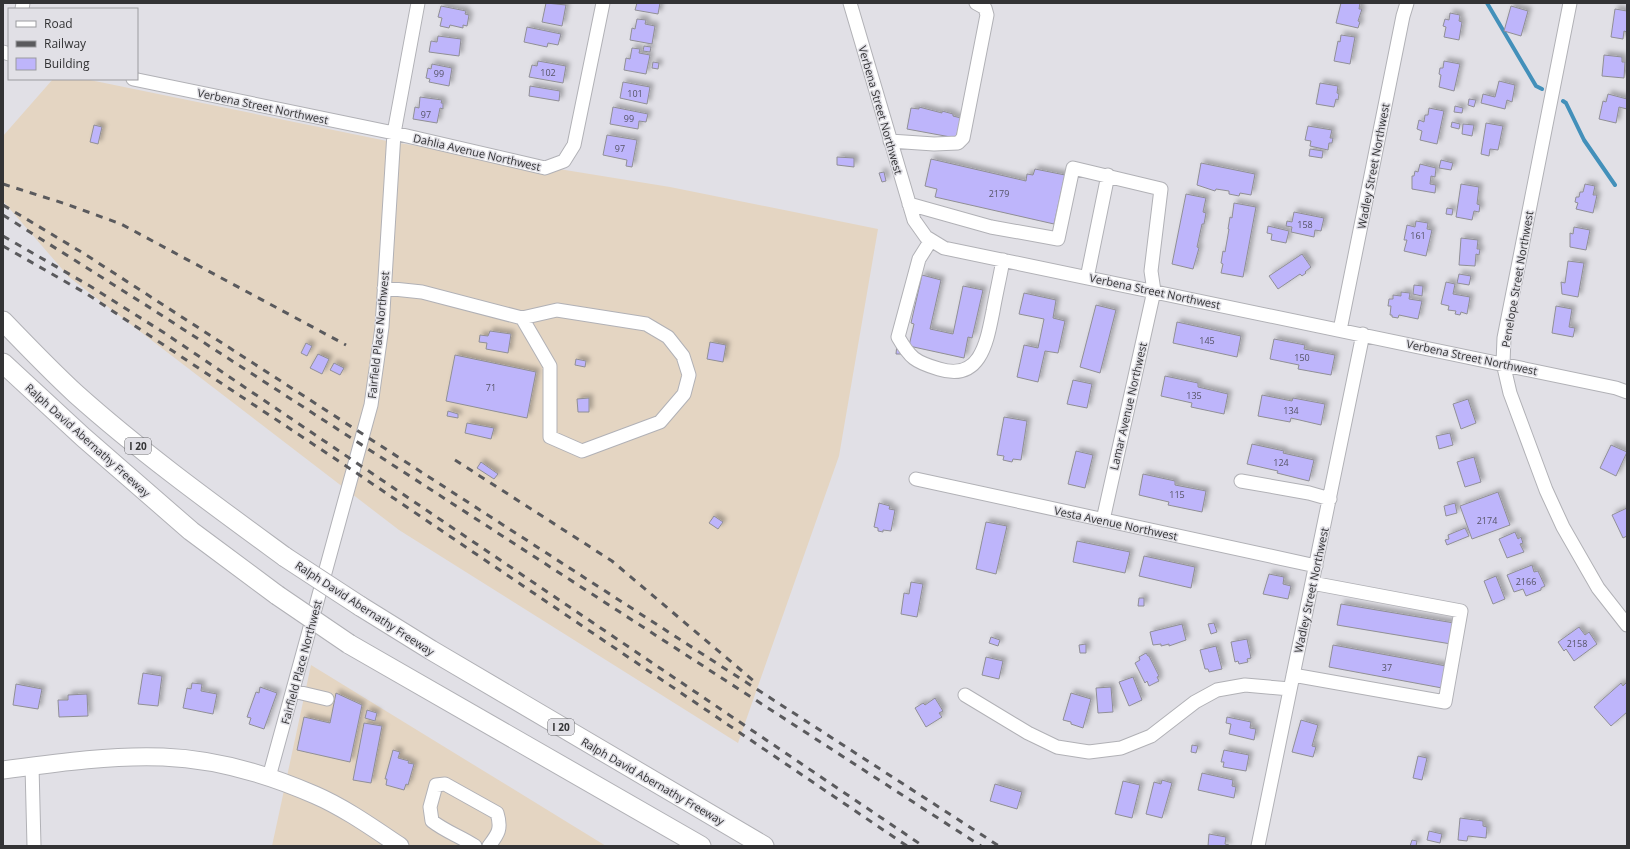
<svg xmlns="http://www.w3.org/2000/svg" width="1630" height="849" font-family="'Open Sans',sans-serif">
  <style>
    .commercial { fill: #e4d5c2 }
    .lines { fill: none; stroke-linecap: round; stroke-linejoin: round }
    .stream { stroke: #4390ba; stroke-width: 4 }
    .building { fill: #beb5fb; stroke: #908f95; filter: url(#shadow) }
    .minor-casing { stroke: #b1b1b6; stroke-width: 15 }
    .major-casing { stroke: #b1b1b6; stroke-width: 19 }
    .highway-casing { stroke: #b1b1b6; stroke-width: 21 }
    .minor { stroke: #fff; stroke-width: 13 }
    .major { stroke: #fff; stroke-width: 17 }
    .highway { stroke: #fff; stroke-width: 19 }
    .rail { stroke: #5a5a5d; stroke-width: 3; stroke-dasharray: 7 7; stroke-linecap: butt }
    .highway-bridge-casing { stroke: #b1b1b6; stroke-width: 21; stroke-linecap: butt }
    .highway-bridge { stroke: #fff; stroke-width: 19 }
    .labels { text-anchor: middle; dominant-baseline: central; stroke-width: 3; stroke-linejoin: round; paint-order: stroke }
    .number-label { font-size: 9px; fill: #565466 }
    .shield { fill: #e1e0e6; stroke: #67676a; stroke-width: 1 }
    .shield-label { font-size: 10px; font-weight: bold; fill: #333335 }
    .street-label { font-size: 11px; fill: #333335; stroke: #e1e0e6 }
  </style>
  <defs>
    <filter id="shadow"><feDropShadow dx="3.5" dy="-3.5" stdDeviation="2" flood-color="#0004"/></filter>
  </defs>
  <rect width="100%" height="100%" fill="#e1e0e6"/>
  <path class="commercial" d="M53,79H85L387,141L670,187L878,229L839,456L738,743L399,530L69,277L3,201V136Z
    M311,665L606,846H272Z"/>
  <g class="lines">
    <path class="stream" d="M1487,3L1536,86L1542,89
      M1563,101L1566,103L1584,140L1615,185"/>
  </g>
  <path class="building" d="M546,3L566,5L562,26L542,22Z
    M637,3H660L658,14L635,10Z
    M1341,3H1360L1359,9H1362L1358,21L1360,22L1358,28L1336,23Z
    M441,6L466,11L465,14L469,15L467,26L463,25V28L450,25L449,28L440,26L442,18L438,17Z
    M1511,6L1528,11L1521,36L1504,31Z
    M1615,9L1627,11V32L1624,31L1623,39L1611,37Z
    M1450,13L1460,15L1459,21L1462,22L1459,40L1444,37L1446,27L1443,26L1445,19L1449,20Z
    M637,19L646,20L645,24L655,26L652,44L630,40L632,28L635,29Z
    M527,27L561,34L558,45L548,43L547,47L524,42Z
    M1341,35L1355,37L1350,64L1334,61L1338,41L1340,42Z
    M438,36L461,39L459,56L429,52L431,41L437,42Z
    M644,46L651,47L650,52L643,51Z
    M632,48L640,49L639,53L650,55L646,74L624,70L626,58L630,59Z
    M1604,55L1622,57V62H1625L1624,78L1602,76Z
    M538,61L566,66L563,83L529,77L532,65L537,66Z
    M1444,61L1460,64L1454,91L1439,87L1441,75L1439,74L1440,68H1443Z
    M653,62L659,63L658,69L652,68Z
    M432,64L452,68L449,86L429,82L430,79L426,78L428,68L431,69Z
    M1499,81L1515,85L1512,102L1507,100L1505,109L1481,103L1483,94L1495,97Z
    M623,82L650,87L647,104L620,98Z
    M1320,83L1338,86L1337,93L1339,94L1338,100L1336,99L1334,107L1316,104Z
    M530,86L560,91L559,101L529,96Z
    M1608,94L1627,99V109L1619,107L1616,123L1599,119L1603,101L1606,102Z
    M420,97L442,100L441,103H443V109L440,108L437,123L413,119L415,107L419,108Z
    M1469,99L1476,100L1474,107L1468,105Z
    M1455,106L1463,108L1462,113L1454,112Z
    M613,107L648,114L646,122L639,121L638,129L610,124Z
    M919,107L942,113V111L953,114V116L961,118L956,138L907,129L911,108L919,109Z
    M1429,108L1444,111L1437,144L1420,140L1422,131L1417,129L1419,120L1424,122L1425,115H1428Z
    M1452,122L1460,124L1459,129L1451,127Z
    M1486,123L1503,126L1498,150L1490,149L1489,156L1481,154Z
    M1463,124L1474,125L1472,136L1462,134Z
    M94,125L102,127L98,144L90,142Z
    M1308,126L1332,130L1330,138H1333L1332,143H1329L1328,150L1310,146L1311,141L1305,140Z
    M607,135L637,140L632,167L626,166L627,160L603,155Z
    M1310,149L1323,151L1322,158L1309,156Z
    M837,157L854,158V167L837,165Z
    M931,159L1026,181L1027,174L1033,175L1035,169L1065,175L1054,224L935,197L937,189L925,186Z
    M1441,160L1453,163L1451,170L1439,168Z
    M1201,163L1255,174L1251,195L1240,193L1239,196L1229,194V191L1216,189L1215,191L1197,185Z
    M1420,164L1436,168L1435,177L1431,176L1430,184L1436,185L1435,193L1412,189V176H1414L1415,171L1418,172Z
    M884,172L886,181L882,182L879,173Z
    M1461,184L1479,187L1477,204L1480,205L1479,212L1474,211L1472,220L1456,217Z
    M1585,184L1595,186L1593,195H1597L1593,213L1576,209L1578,203L1575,202L1576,197H1579L1580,192H1583Z
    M1186,194L1206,198L1203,212L1206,213L1204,224H1202L1197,247L1199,248L1193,269L1172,264Z
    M1234,203L1256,207L1243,277L1221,273L1223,264L1221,263L1223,251L1225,252L1229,229H1228L1230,217L1232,218Z
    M1447,208L1453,209L1452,215L1446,214Z
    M1294,212L1324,218L1321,231L1315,230L1314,237L1291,232L1292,227L1286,226L1287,221L1292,222Z
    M1416,221L1428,223L1427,229L1432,230L1426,256L1404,251L1407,240H1404L1407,225L1415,227Z
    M1268,226L1289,231L1286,243L1271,240L1272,234L1267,233Z
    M1574,227L1590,230L1586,250L1570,247V233L1573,234Z
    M1461,238L1478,240L1477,249H1480L1479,255L1476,254L1475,266L1459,265Z
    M1302,254L1311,267L1305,272L1306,273L1302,276L1300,274L1278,289L1269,276Z
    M1568,261L1584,263L1578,297L1562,294L1561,282L1565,283Z
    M1459,274L1471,276L1469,285L1457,283Z
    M922,275L941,280L930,329L953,334L963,286L983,290L972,338L968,337L964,358L909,346L914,324L911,323Z
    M1446,282L1455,284L1453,294L1470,297L1467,314L1461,312L1460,315L1455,314L1456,311L1448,310L1449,306L1441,304Z
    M1414,285L1423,286L1422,296L1413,294Z
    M1401,292L1410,293L1409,299L1422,301L1418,319L1399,315L1398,318L1392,317V315H1390L1391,306H1388L1389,299H1393V295L1401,296Z
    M1024,293L1056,300L1053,318L1065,321L1058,353L1045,351L1038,382L1017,377L1024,345L1038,348L1044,319L1019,314Z
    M1096,305L1116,310L1100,373L1080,367Z
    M1556,306L1572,309L1569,327L1575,328L1573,337L1552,333Z
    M1177,322L1241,336L1237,357L1173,343Z
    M490,331L511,334L508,353L486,349L487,343L479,342L480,335L488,336Z
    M1274,339L1305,345L1304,349L1335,355L1331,375L1298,369L1299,365L1270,359Z
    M710,342L726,345L723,362L707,359Z
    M306,343L312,346L307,356L301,353Z
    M897,344H902L901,354H896Z
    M318,354L329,359L322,374L310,368Z
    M455,355L536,372L527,418L446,401Z
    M576,359L586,361L585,367L575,365Z
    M334,363L344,368L340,375L330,370Z
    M1165,376L1198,383V387L1228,394L1224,414L1191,407L1192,403L1161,396Z
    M1073,380L1092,384L1087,408L1067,404Z
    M1262,395L1292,401L1293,398L1325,404L1321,425L1291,418L1290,422L1258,416Z
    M589,398V412H578L577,399Z
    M1468,399L1476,423L1461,429L1453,404Z
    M448,411L458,414V418L447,416Z
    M1004,417L1027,421L1021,460L1013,459L1012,462L1003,460L1004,456L997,455Z
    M467,423L494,428L491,439L465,433Z
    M1450,433L1453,445L1439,449L1436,436Z
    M1252,444L1284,451L1283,453L1314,460L1309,481L1277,473L1278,471L1247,464Z
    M1611,445L1627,452L1616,476L1600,468Z
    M1076,451L1093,455L1085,488L1068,484Z
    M1474,457L1481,482L1465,487L1457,462Z
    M481,462L498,474L494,479L477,468Z
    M1143,474L1175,481V485L1206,491L1202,512L1168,505L1169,502L1139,495Z
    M1498,492L1510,525L1472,539L1460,506Z
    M879,503L890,506L889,509L895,510L891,531L883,530V532L878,531V528L874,527Z
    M1455,503L1457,513L1446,516L1444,506Z
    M1627,508V536L1623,538L1612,515Z
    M714,516L723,522L718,529L709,523Z
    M986,522L1007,526L996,574L976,569Z
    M1465,528L1469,536L1447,545L1445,540L1449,539L1448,535Z
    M1515,532L1518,539L1521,537L1523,543L1520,544L1524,552L1507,558L1499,539Z
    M1077,541L1130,552L1125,573L1073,562Z
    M1144,556L1195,567L1191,588L1139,576Z
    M1532,565L1534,572L1538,571L1545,586L1541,588V590L1526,596L1523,589L1514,592L1507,575Z
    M1269,574L1284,577L1283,584L1291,586L1288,599L1263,594Z
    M1496,576L1505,599L1493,604L1484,581Z
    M911,582L923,584L917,617L901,614L904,593L909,594Z
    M1139,598H1144V606H1138Z
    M1341,604L1454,623L1451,644L1337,625Z
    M1214,623L1217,632L1211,634L1208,624Z
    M1182,624L1186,640L1169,646V644L1161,646V644L1153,645L1150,632Z
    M1579,627L1585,635L1589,632L1597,644L1574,661L1566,649L1564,651L1558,642Z
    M991,637L1000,640L998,646L989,643Z
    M1247,639L1251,658L1247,659L1248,662L1239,664L1238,661L1235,662L1231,642Z
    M1086,644V653H1080L1079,645Z
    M1333,645L1446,666L1442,688L1329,667Z
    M1216,646L1222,669L1209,672L1208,669H1205L1200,650Z
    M1146,653L1148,656H1149L1159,676L1157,677L1159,681L1149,686L1147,681L1145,683L1135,663L1140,660L1139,657Z
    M986,657L1003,661L999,679L982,675Z
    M143,673L162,676L158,706L138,704Z
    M1133,677L1142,700L1129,706L1119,682Z
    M1627,682V712L1611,726L1594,707L1621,683L1623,686Z
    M192,683L202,684L201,691L217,694L213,714L183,708L187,688L191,689Z
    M16,684L42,689L38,709L13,705Z
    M260,687L277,693L264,729L249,724L251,718L247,717L256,692L259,693Z
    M1111,687L1113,712L1098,713L1096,688Z
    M336,693L362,705L350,762L297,750L304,717L330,723Z
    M1071,693L1091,699L1083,728L1071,724V722L1063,720Z
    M87,694L88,716L59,717L58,700H68V695Z
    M935,698L943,711L939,713L942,717L926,727L915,708L923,703L925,705Z
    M367,710L377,713L375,721L365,718Z
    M1227,717L1251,722L1250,728L1256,729L1254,740L1229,734L1231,724L1226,723Z
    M1301,720L1318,725L1312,746L1316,747L1313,757L1292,752Z
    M364,723L382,726L371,783L353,780Z
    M1192,745L1198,746L1196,753L1191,752Z
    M393,750L400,752L398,758L409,761L408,763L414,764L408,785L406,784L404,790L386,785L387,779H385Z
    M1224,750L1249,755L1246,771L1223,767L1224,762H1221Z
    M1418,756L1427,758L1422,780L1413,778Z
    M1202,773L1233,780L1232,786L1236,787L1234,798L1198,790Z
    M1162,780L1172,783L1162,818L1146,814L1154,782L1161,784Z
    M1123,781L1140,785L1132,818L1115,814Z
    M995,784L1022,792L1017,809L990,801Z
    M1460,818L1483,821V826L1487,827L1486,838L1468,836L1467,841L1458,840Z
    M1429,831L1442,834L1440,843L1427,840Z
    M1209,834L1226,837L1225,844L1229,845V846H1208Z
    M1412,840L1417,841L1416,846H1410Z"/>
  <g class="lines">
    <g class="minor-casing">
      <path id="minor" d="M850,3L914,220L926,237L944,248L1616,388L1627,392
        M1570,3L1504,338L1503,363L1510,393L1546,490L1563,527L1598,588L1627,625
        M22,9L23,3
        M3,52L9,54
        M133,79L394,133L545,168L564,161L574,145L603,3
        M890,141L934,144L958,143L963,138L987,15L985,8L976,3
        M909,204L991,227L1058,239L1073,168L1161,189L1151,271L1154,291L1103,520
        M931,240L919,259L898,337C910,358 915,362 939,369C981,382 987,341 993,311C996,294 1000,277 1003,260
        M1087,278L1108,175
        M384,288L422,292L522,318L550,366V437L582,451L660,422L684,394L689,375L683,356L668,337L646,324L557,310L522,318
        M1340,330L1403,16L1407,3
        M916,479L1316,566
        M1241,481L1309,493L1330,499
        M1293,675L1445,702L1461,611L1312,583
        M293,691L327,699
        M965,695L1028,733L1057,747L1089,752L1121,748L1151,736L1195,702L1217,690L1245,685L1290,689
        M32,766L34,846
        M269,777L371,405L382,327L394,133L418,3
        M475,846C460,836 446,832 432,821L430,807L436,785L445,784L497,813C502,829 498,834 489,846
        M1258,846L1363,334"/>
    </g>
    <g class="major-casing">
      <path id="major" d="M3,770C55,763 110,755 163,757C215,759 267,774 315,795C345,808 373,828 400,846"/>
    </g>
    <g class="highway-casing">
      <path id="highway" d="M3,321C27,346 51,371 76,394C142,453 214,505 285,557
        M3,363L83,437L191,531L277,595
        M360,606L431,650L764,846
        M349,644L701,846"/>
    </g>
    <use href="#minor" class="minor"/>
    <use href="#major" class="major"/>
    <use href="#highway" class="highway"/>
    <path class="rail" d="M3,184L66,204L121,224L346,345
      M3,205L83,253L999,846
      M3,215L152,309L981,846
      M3,236L90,286L166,334L923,846
      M3,246L87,294L355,472L907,846
      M455,460L612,561L755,682"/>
    <g class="highway-bridge-casing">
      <path id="highway-bridge" d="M285,557L360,606
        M277,595L349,644"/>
    </g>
    <use href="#highway-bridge" class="highway-bridge"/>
  </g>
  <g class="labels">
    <g class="number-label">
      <text x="548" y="72">102</text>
      <text x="439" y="73">99</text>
      <text x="635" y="93">101</text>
      <text x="426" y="114">97</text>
      <text x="629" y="118">99</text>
      <text x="620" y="148">97</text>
      <text x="999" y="193">2179</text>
      <text x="1305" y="224">158</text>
      <text x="1418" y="235">161</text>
      <text x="1207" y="340">145</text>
      <text x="1302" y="357">150</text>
      <text x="491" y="387">71</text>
      <text x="1194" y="395">135</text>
      <text x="1291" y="410">134</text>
      <text x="1281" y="462">124</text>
      <text x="1177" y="494">115</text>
      <text x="1487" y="520">2174</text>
      <text x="1526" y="581">2166</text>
      <text x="1577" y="643">2158</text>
      <text x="1387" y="667">37</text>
    </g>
    <g class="shield">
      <rect x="125" y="438" width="26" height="16" rx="3"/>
      <rect x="548" y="719" width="26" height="16" rx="3"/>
    </g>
    <g class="shield-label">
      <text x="138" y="446">I 20</text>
      <text x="561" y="727">I 20</text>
    </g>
    <g class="street-label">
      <text transform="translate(263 106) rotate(12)">Verbena Street Northwest</text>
      <text transform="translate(881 110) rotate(74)">Verbena Street Northwest</text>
      <text transform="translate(477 152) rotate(13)">Dahlia Avenue Northwest</text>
      <text transform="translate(1373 166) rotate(-79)">Wadley Street Northwest</text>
      <text transform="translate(1517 279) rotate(-80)">Penelope Street Northwest</text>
      <text transform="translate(1155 291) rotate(12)">Verbena Street Northwest</text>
      <text transform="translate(378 335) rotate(-84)">Fairfield Place Northwest</text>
      <text transform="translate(1472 357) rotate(12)">Verbena Street Northwest</text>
      <text transform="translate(1128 406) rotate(-77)">Lamar Avenue Northwest</text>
      <text transform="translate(88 440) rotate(42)">Ralph David Abernathy Freeway</text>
      <text transform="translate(1116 523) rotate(12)">Vesta Avenue Northwest</text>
      <text transform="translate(1311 590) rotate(-78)">Wadley Street Northwest</text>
      <text transform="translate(365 608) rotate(33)">Ralph David Abernathy Freeway</text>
      <text transform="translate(301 662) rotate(-75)">Fairfield Place Northwest</text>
      <text transform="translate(653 781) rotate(30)">Ralph David Abernathy Freeway</text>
    </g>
  </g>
  <rect width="1630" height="849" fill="none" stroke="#333335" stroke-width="8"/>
  <rect x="8" y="8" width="130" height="72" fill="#e1e0e6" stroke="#9b9b9f"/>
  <rect x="16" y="21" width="20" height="6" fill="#ffffff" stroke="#9b9b9f"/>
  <text x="44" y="28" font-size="12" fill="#333335">Road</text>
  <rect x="16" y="41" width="20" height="6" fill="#5a5a5d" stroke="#9b9b9f"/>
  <text x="44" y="48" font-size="12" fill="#333335">Railway</text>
  <rect x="16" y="58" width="20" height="12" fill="#beb5fb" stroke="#9b9b9f"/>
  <text x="44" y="68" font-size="12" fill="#333335">Building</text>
</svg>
